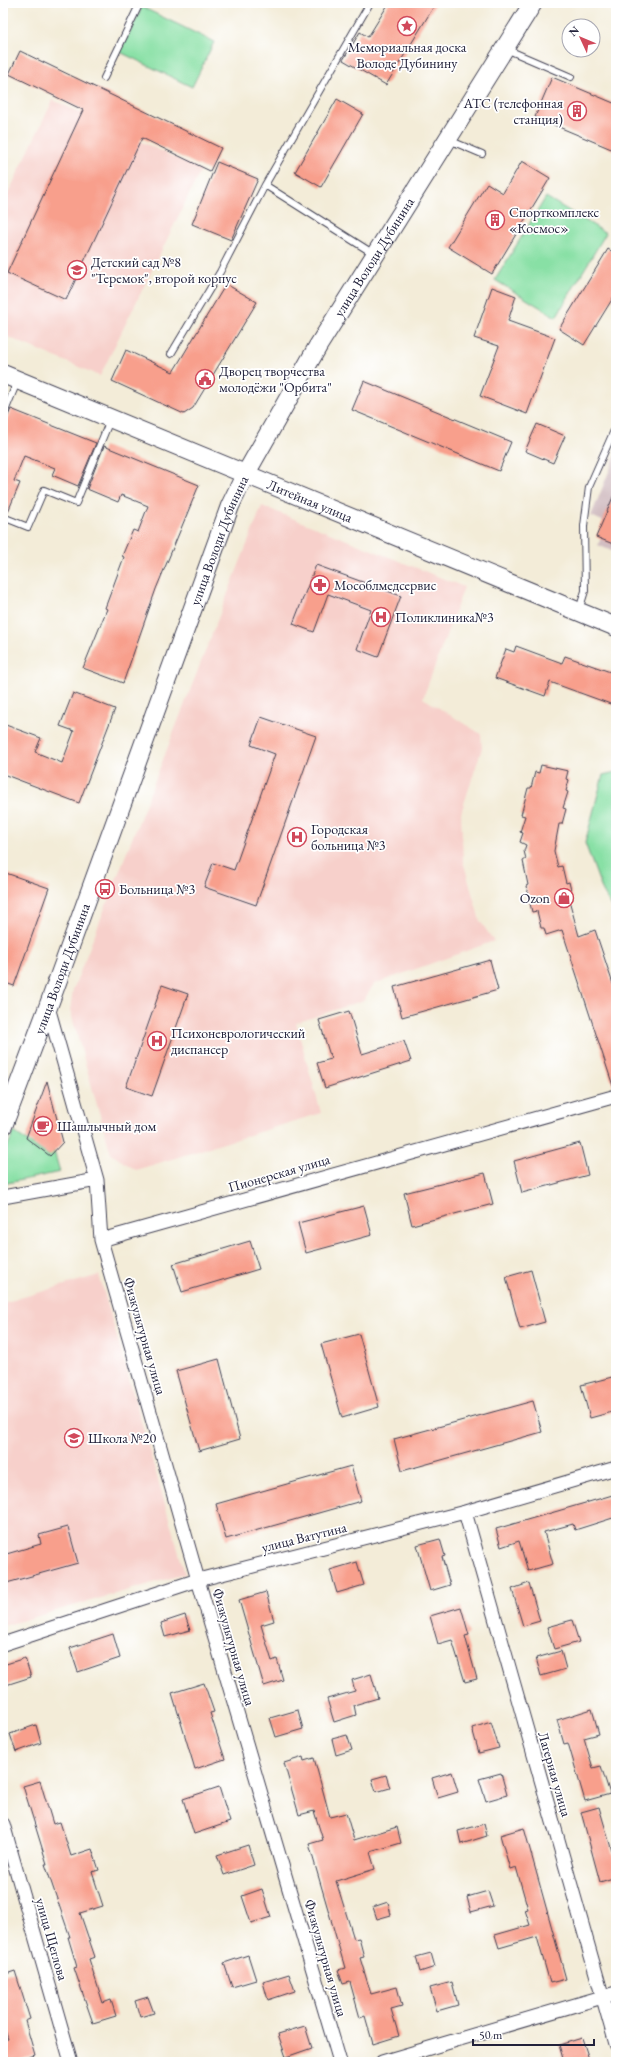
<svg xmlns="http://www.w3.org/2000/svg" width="619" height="2065" font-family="'EB Garamond',serif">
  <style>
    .built { fill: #f7d0cb }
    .industrial { fill: #d2bec2 }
    .green { fill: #88e0a5; stroke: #558170 }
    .building { fill: #f89f8c }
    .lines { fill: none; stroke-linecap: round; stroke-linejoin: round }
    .lane-casing { stroke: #414053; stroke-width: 8 }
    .street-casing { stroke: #414053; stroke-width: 15 }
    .secondary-casing { stroke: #414053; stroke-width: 20 }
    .lane { stroke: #fff; stroke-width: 6 }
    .street { stroke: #fff; stroke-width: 13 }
    .secondary { stroke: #fff; stroke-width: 18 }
    .labels { text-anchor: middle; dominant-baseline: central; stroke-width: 3.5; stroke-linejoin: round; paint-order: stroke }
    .poi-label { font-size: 14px; fill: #22223b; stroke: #fff; text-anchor: start }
    .street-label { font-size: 14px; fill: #22223b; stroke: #fff }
  </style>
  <rect width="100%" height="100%" fill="#fff"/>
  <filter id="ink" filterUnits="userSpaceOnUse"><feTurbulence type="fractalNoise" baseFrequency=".025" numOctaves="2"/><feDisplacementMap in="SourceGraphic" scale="8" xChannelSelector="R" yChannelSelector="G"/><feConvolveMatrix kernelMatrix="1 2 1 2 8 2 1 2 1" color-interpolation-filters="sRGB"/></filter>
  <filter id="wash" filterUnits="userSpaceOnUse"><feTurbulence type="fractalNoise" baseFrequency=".012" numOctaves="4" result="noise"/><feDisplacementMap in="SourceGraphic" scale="16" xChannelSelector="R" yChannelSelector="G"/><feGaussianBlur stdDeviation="0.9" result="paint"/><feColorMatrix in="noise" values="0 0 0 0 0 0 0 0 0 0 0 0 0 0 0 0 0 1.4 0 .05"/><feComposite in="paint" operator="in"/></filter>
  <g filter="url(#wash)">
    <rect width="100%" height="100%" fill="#f3ecd8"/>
    <path class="built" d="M53,100L201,170L100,376L3,335V204Z
      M262,506L464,587L423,698L481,734L482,748L461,813L463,861L480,921L494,941L374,984L364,1000L296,1023L321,1113L136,1170L111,1154L70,1010L73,990Z
      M99,1275L185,1574L3,1626V1303Z"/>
    <path class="industrial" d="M616,454V553L598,545L607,523L591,516Z"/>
    <path class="green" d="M142,7L214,42L192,87L120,52Z
      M546,197L606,233L556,317L495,280Z
      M616,772V913L603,892L585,843L603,775Z
      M14,1132L49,1156L54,1151L60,1172L3,1184V1156Z"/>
    <g id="blocks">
      <path class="building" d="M389,3H436L386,85L343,60L360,32L368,37Z
        M20,51L221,148L210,171L142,138L66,300L7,273L83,110L9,74Z
        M552,77L616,104V151L535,117Z
        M337,99L363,114L321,187L295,172Z
        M522,161L550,178L492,274L448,247L487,183L503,193Z
        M217,162L258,179L231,240L192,224Z
        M608,249L616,254V293L584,345L559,329Z
        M226,284L257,302L193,408L184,414L112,381L126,350L173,372Z
        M492,287L516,296L508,321L555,338L527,414L480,396L499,346L474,338Z
        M364,381L511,442L499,471L352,410Z
        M11,409L96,443L78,486L52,475L55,468L24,456L14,481L20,483L7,514L3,513V427Z
        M537,424L565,436L553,463L525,451Z
        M104,446L199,485L156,589L123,683L83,668L107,609L105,608L124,557L122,556L133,530L138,532L148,506L121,495L118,502L87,489Z
        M616,490V537L613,544L596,537Z
        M316,565L401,596L378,657L357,649L371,610L328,594L314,632L293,624Z
        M516,646L562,663L565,656L616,674V706L550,682L545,696L495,678L506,649L514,652Z
        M73,693L115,709L79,803L3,774V724L41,738L35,752L62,763L74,731L60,726Z
        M261,717L316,736L256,905L204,887L213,863L234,870L275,754L251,745Z
        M541,765L568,771L566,779L569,780L566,791L568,792L563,808L566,809L562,824H559L554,851L558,867L562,866L566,883L569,882L573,899L569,900L579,936L595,930L616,993V1086H613L562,930L546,935L544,928H541L537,911L532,912L526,886L528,885L523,861L526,859L524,851L526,845L520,842L523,833L520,832L525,816L521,815L528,788H531L535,772L539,773Z
        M3,872L49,888L14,986L3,982Z
        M490,960L498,990L402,1017L394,987Z
        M162,985L188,994L152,1096L126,1087Z
        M349,1011L362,1054L404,1041L411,1061L325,1088L317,1063L331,1059L319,1020Z
        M47,1081L63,1142L50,1156L26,1138Z
        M580,1143L588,1175L522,1193L514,1161Z
        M485,1173L493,1204L412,1225L404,1193Z
        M364,1206L372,1235L306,1253L298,1223Z
        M250,1241L259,1269L182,1292L173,1264Z
        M531,1270L545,1322L520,1329L506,1277Z
        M359,1334L379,1407L342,1418L321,1344Z
        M219,1359L240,1439L199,1451L176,1371Z
        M616,1376V1411L590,1418L581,1385Z
        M533,1401L542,1432L402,1471L394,1439Z
        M351,1466L361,1501L226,1539L216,1504Z
        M616,1494V1517L575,1530L573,1524L544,1532L553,1564L528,1571L519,1541L501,1547L496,1529Z
        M68,1527L78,1563L3,1584V1555L41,1544L39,1535Z
        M440,1539L445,1556L442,1557L450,1585L430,1591L417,1545Z
        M357,1562L364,1585L337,1593L330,1570Z
        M529,1583L540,1621L523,1626L512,1589Z
        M266,1592L274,1621L261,1625L272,1661L277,1659L283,1680L264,1686L239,1600Z
        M461,1607L469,1635L465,1636L477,1679L465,1682L452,1640L438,1644L430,1616Z
        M185,1615L190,1630L165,1637L161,1623Z
        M572,1620L579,1642L554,1649L547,1627Z
        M113,1634L120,1658L78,1672L70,1648Z
        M561,1651L566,1669L541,1676L536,1658Z
        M25,1658L31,1677L3,1686V1665Z
        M371,1674L378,1698L354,1705L356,1715L334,1722L327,1699L355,1691L352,1680Z
        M204,1683L214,1712L210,1713L225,1759L195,1769L172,1693Z
        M592,1709L599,1734L584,1738L593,1768L601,1766L610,1794L585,1801L568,1743L564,1744L557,1720Z
        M298,1710L303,1729L276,1737L270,1718Z
        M491,1722L499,1748L479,1753L472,1728Z
        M36,1725L41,1743L16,1752L10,1734Z
        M347,1735L352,1750L336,1755L332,1739Z
        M303,1757L304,1761L314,1758L330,1817L346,1813L354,1840L397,1827L401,1843L370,1852L375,1869L336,1881L354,1939L359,1938L364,1957L360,1958L371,1994L397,1987L402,2006L391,2009L399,2036L373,2044L365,2016L360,2018L350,1982L343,1984L338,1970L345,1968L309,1844L323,1840L314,1811L299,1815L284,1763Z
        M452,1772L458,1792L438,1798L432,1778Z
        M501,1773L507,1795L486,1801L479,1779Z
        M386,1775L390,1788L376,1792L372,1779Z
        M40,1781L53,1824L60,1822L71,1856L92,1849L99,1870L92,1872L103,1906L80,1913L95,1957L89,1959L103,2003L111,2000L116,2016L93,2023L74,1968L77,1967L68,1937H70L45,1864H47L23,1786Z
        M219,1787L230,1822L194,1834L183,1799Z
        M599,1807L614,1858L616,1857V1877L600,1882L581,1812Z
        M484,1824L487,1836L461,1844L458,1831Z
        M524,1828L566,1979L550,1983L537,1937L499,1948L495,1935L530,1925L525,1910L528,1909L516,1867L510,1869L500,1835Z
        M248,1845L254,1865L224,1875L217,1855Z
        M262,1889L271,1917L251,1923L242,1896Z
        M488,1891L493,1906L471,1912L467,1897Z
        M388,1902L391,1915L377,1919L373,1907Z
        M431,1953L435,1967L420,1972L416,1957Z
        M248,1955L256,1980L232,1987L224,1963Z
        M15,1971L30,2019L25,2021L35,2055L14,2062H6L3,2052V2040L8,2039L3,2024V1975Z
        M289,1974L295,1991L268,2000L263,1982Z
        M452,1982L458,2005L437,2011L430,1988Z
        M148,1997L154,2013L140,2017L135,2001Z
        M305,2026L312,2048L286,2057L278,2034Z
        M582,2038L590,2062H564L559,2045Z"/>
    </g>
  </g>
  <g filter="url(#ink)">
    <use href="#blocks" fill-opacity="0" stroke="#414053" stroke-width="1"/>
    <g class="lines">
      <g class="lane-casing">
        <path id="lane" d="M506,49L571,77
          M104,78L140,3
          M449,140L482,154
          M265,185L370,3
          M171,354L220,272L265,185L374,254
          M3,416L17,382
          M3,517L28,527L44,490L76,503L110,420
          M579,610L585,591L584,526L589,487L616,426"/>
      </g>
      <g class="street-casing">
        <path id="street" d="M48,1007L97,1180L101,1240L616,1096
          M3,1197L97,1180
          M101,1240L198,1580L340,2062
          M465,1512L616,2044
          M3,1644L198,1580L465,1512L616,1468
          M3,1824L71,2062
          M382,2062L616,1993"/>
      </g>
      <g class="secondary-casing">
        <g id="secondary">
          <path id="s1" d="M3,374L616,627"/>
          <path id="s2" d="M3,1126L48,1007L230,506L245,475L318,346L533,3"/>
        </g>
      </g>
      <use href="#lane" class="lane"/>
      <use href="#street" class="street"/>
      <use href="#secondary" class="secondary"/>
    </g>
  </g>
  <defs>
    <g id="sight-ring" transform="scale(1)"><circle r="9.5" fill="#fff" stroke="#d1495b" stroke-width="1.5"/><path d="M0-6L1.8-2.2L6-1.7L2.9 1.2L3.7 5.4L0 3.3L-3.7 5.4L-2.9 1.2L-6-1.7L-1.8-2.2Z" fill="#d1495b"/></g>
    <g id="building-ring" transform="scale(1)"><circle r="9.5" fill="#fff" stroke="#d1495b" stroke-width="1.5"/><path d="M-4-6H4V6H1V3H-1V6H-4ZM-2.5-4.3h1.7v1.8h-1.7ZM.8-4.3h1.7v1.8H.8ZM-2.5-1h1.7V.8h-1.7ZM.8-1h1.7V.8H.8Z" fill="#d1495b"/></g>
    <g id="school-ring" transform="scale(1)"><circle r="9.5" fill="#fff" stroke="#d1495b" stroke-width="1.5"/><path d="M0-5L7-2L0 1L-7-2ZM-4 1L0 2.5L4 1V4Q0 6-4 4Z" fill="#d1495b"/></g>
    <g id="civic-ring" transform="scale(1)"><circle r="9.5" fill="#fff" stroke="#d1495b" stroke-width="1.5"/><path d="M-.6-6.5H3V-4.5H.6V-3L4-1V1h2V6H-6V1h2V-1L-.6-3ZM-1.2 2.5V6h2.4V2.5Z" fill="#d1495b"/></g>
    <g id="pharmacy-ring" transform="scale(1)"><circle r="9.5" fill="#fff" stroke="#d1495b" stroke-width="1.5"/><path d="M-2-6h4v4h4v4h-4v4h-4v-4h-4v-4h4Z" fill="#d1495b"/></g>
    <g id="hospital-ring" transform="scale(1)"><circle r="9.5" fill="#fff" stroke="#d1495b" stroke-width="1.5"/><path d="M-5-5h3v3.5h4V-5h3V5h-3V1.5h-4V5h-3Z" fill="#d1495b"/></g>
    <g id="bus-ring" transform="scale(1)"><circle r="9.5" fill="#fff" stroke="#d1495b" stroke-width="1.5"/><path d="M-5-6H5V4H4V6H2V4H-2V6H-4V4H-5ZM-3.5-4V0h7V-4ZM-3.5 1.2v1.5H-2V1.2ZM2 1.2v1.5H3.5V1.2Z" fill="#d1495b"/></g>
    <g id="shop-ring" transform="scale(1)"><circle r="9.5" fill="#fff" stroke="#d1495b" stroke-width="1.5"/><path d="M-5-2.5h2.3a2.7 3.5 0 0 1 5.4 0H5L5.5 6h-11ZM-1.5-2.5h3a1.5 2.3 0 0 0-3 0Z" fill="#d1495b"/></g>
    <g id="cafe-ring" transform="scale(1)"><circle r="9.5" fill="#fff" stroke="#d1495b" stroke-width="1.5"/><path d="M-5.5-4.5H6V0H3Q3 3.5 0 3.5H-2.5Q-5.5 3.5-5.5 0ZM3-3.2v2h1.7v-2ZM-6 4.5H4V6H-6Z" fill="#d1495b"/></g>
  </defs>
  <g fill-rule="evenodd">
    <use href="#sight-ring" x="407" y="26"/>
    <use href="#building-ring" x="577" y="111"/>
    <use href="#building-ring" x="495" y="220"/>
    <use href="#school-ring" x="77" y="270"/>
    <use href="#civic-ring" x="205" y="379"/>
    <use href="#pharmacy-ring" x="320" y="585"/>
    <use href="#hospital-ring" x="381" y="617"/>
    <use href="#hospital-ring" x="297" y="837"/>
    <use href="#bus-ring" x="105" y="889"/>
    <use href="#shop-ring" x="564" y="898"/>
    <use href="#hospital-ring" x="157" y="1041"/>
    <use href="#cafe-ring" x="43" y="1126"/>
    <use href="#school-ring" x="74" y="1438"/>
  </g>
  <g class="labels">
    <g class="poi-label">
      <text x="407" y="47" text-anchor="middle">Мемориальная доска<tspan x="407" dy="16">Володе Дубинину</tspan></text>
      <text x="563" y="103" text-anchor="end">АТС (телефонная<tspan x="563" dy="16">станция)</tspan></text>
      <text x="509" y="212">Спорткомплекс<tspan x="509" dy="16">«Космос»</tspan></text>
      <text x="91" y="262">Детский сад №8<tspan x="91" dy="16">"Теремок", второй корпус</tspan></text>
      <text x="219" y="371">Дворец творчества<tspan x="219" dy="16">молодёжи "Орбита"</tspan></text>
      <text x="334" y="585">Мособлмедсервис</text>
      <text x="395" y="617">Поликлиника№3</text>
      <text x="311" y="829">Городская<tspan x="311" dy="16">больница №3</tspan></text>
      <text x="119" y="889">Больница №3</text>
      <text x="550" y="898" text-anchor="end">Ozon</text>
      <text x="171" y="1033">Психоневрологический<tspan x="171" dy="16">диспансер</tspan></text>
      <text x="57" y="1126">Шашлычный дом</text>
      <text x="88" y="1438">Школа №20</text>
    </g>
    <g class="street-label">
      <text stroke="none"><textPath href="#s2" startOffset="948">улица Володи Дубинина</textPath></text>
      <text stroke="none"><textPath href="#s1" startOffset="332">Литейная улица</textPath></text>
      <text stroke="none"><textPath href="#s2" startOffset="624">улица Володи Дубинина</textPath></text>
      <text stroke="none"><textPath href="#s2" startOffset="168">улица Володи Дубинина</textPath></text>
      <text transform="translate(279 1173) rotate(-16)">Пионерская улица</text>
      <text transform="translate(145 1336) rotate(74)">Физкультурная улица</text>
      <text transform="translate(304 1537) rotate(-14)">улица Ватутина</text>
      <text transform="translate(234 1647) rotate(74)">Физкультурная улица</text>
      <text transform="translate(555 1774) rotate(74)">Лагерная улица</text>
      <text transform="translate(52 1939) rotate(74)">улица Щеглова</text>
      <text transform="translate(326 1958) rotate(74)">Физкультурная улица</text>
    </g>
  </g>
  <rect width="619" height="2065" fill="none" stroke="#fff" stroke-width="16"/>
  <g transform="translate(581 38) rotate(314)"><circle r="19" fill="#ffffff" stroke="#a7a7b1"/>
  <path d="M0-3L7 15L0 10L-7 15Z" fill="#d1495b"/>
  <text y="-6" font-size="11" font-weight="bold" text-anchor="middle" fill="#22223b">N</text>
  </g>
  <path d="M473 2039v6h121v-6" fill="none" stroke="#22223b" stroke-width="2"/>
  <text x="479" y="2039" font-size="12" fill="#22223b" stroke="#ffffff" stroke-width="3" paint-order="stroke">50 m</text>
</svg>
